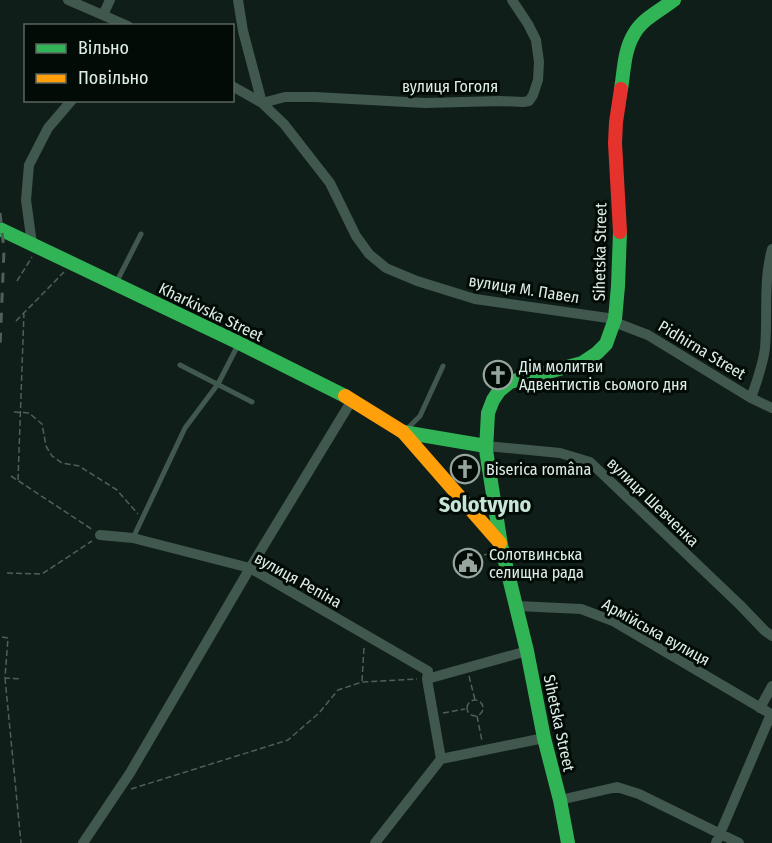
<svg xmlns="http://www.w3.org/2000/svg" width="772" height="843" font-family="'Fira Sans Condensed',sans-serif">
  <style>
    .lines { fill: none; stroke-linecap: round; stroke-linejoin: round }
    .path { stroke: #4f5f59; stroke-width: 1.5; stroke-dasharray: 6 3; stroke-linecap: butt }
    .lane { stroke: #41584f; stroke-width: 5 }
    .street { stroke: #41584f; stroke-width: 10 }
    .fast { stroke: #30b455; stroke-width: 14 }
    .slow { stroke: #ff9f0a; stroke-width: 14 }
    .jam { stroke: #e5322d; stroke-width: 14 }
    .rail { stroke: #4f5f59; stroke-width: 3; stroke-dasharray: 10 10; stroke-linecap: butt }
    .labels { text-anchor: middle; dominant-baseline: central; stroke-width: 6; stroke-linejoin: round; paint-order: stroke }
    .street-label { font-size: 16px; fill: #deeee6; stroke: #030b07 }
    .poi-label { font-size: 16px; fill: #deeee6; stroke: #030b07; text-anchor: start }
    .district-label { font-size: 22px; font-weight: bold; fill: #c6e5d6; stroke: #030b07 }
  </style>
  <rect width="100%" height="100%" fill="#101e19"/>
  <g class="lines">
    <path class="path" d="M17,281L32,257
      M16,321L64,272
      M14,412L29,413L42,424L46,446L52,456L62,463L79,466L117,490L138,514
      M11,476L93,530
      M18,480L24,312
      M475,556L490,554
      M7,573L42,574L92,541
      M2,637L8,638L5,678L21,679
      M469,676L475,700
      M5,678L21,843
      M362,681L364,647
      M467 708a8 8 0 1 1 16 0a8 8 0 1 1-16 0Z
      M443,713L465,709
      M477,716L482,741
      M131,789L288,740L319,713L338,690L362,682L417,679"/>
    <path class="lane" d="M116,283L141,234
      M180,365L252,402
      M405,431L420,416L443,366
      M133,538L185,428L218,384L238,345"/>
    <path class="street" d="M68,0L128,26
      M238,0L243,31L262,103L285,97H315L425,103L500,101L523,102L529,101L533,95L538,80L539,62L536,40L528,24L512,0
      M103,15L110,0
      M232,86L262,103L284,124L330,183L356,236L369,254L386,268L417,281L475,299L615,319
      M32,244L26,200L29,165L48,128L72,100
      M614,322L648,335L751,398L772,408
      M751,398C757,381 763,365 765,348C768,315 763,281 772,249
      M486,446L560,453L590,462L740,605L765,631L772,636
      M100,535L133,538L250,568L428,671L427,679
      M517,606L581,609L613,621L771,714
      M527,651L427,679L441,759L544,738
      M760,708L772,686
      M560,800L617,787L639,794L739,843
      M83,843L130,773L250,568L352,400
      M375,843L441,759
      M716,843L771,714L772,715"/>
    <path class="fast" d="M621,89C624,71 624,50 634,34C642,19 661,10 674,0
      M0,229L239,343L345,396
      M403,432L486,446
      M568,843L560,800L544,738L527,651L501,545L486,450L488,413L493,400L499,391L510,382L582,363L597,353L606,344L615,319L618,286L620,232"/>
    <path class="slow" d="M345,396L403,432L500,543"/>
    <path class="jam" d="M620,232L615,143L616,122L621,89"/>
    <path class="rail" d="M0,213L4,250L0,347"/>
  </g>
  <defs>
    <g id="church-ring" transform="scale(1.5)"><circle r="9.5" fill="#030b07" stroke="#96a59e" stroke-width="1.5"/><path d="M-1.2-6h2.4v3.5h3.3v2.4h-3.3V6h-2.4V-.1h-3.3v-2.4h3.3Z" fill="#96a59e"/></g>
    <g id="civic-ring" transform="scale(1.5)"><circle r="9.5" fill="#030b07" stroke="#96a59e" stroke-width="1.5"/><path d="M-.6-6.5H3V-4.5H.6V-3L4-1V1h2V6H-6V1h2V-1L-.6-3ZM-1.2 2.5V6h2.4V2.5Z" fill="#96a59e"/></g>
  </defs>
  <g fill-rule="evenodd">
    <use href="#church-ring" x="498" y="375"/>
    <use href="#church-ring" x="465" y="469"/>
    <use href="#civic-ring" x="468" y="563"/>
  </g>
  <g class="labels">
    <g class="street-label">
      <text x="450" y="86">вулиця Гоголя</text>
      <text transform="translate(600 252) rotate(-89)">Sihetska Street</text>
      <text transform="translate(524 289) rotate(9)">вулиця М. Павел</text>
      <text transform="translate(211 312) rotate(26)">Kharkivska Street</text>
      <text transform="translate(702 350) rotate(31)">Pidhirna Street</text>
      <text transform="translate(653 502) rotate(44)">вулиця Шевченка</text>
      <text transform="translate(298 580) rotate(29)">вулиця Репіна</text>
      <text transform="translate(656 632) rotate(29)">Армійська вулиця</text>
      <text transform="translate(559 723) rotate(78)">Sihetska Street</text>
    </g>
    <g class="poi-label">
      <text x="519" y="366">Дім молитви<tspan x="519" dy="18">Адвентистів сьомого дня</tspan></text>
      <text x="486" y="469">Biserica româna</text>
      <text x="489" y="554">Солотвинська<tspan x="489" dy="18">селищна рада</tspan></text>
    </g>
    <g class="district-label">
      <text x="485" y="504">Solotvyno</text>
    </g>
  </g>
  <rect x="24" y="24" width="210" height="78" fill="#030b07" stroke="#5b6660" stroke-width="1.5"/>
  <rect x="36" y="44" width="30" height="9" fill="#30b455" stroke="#5b6660" stroke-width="1.5"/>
  <text x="78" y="54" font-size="18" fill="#deeee6">Вільно</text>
  <rect x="36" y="74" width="30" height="9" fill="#ff9f0a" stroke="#5b6660" stroke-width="1.5"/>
  <text x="78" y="84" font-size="18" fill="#deeee6">Повільно</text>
</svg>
